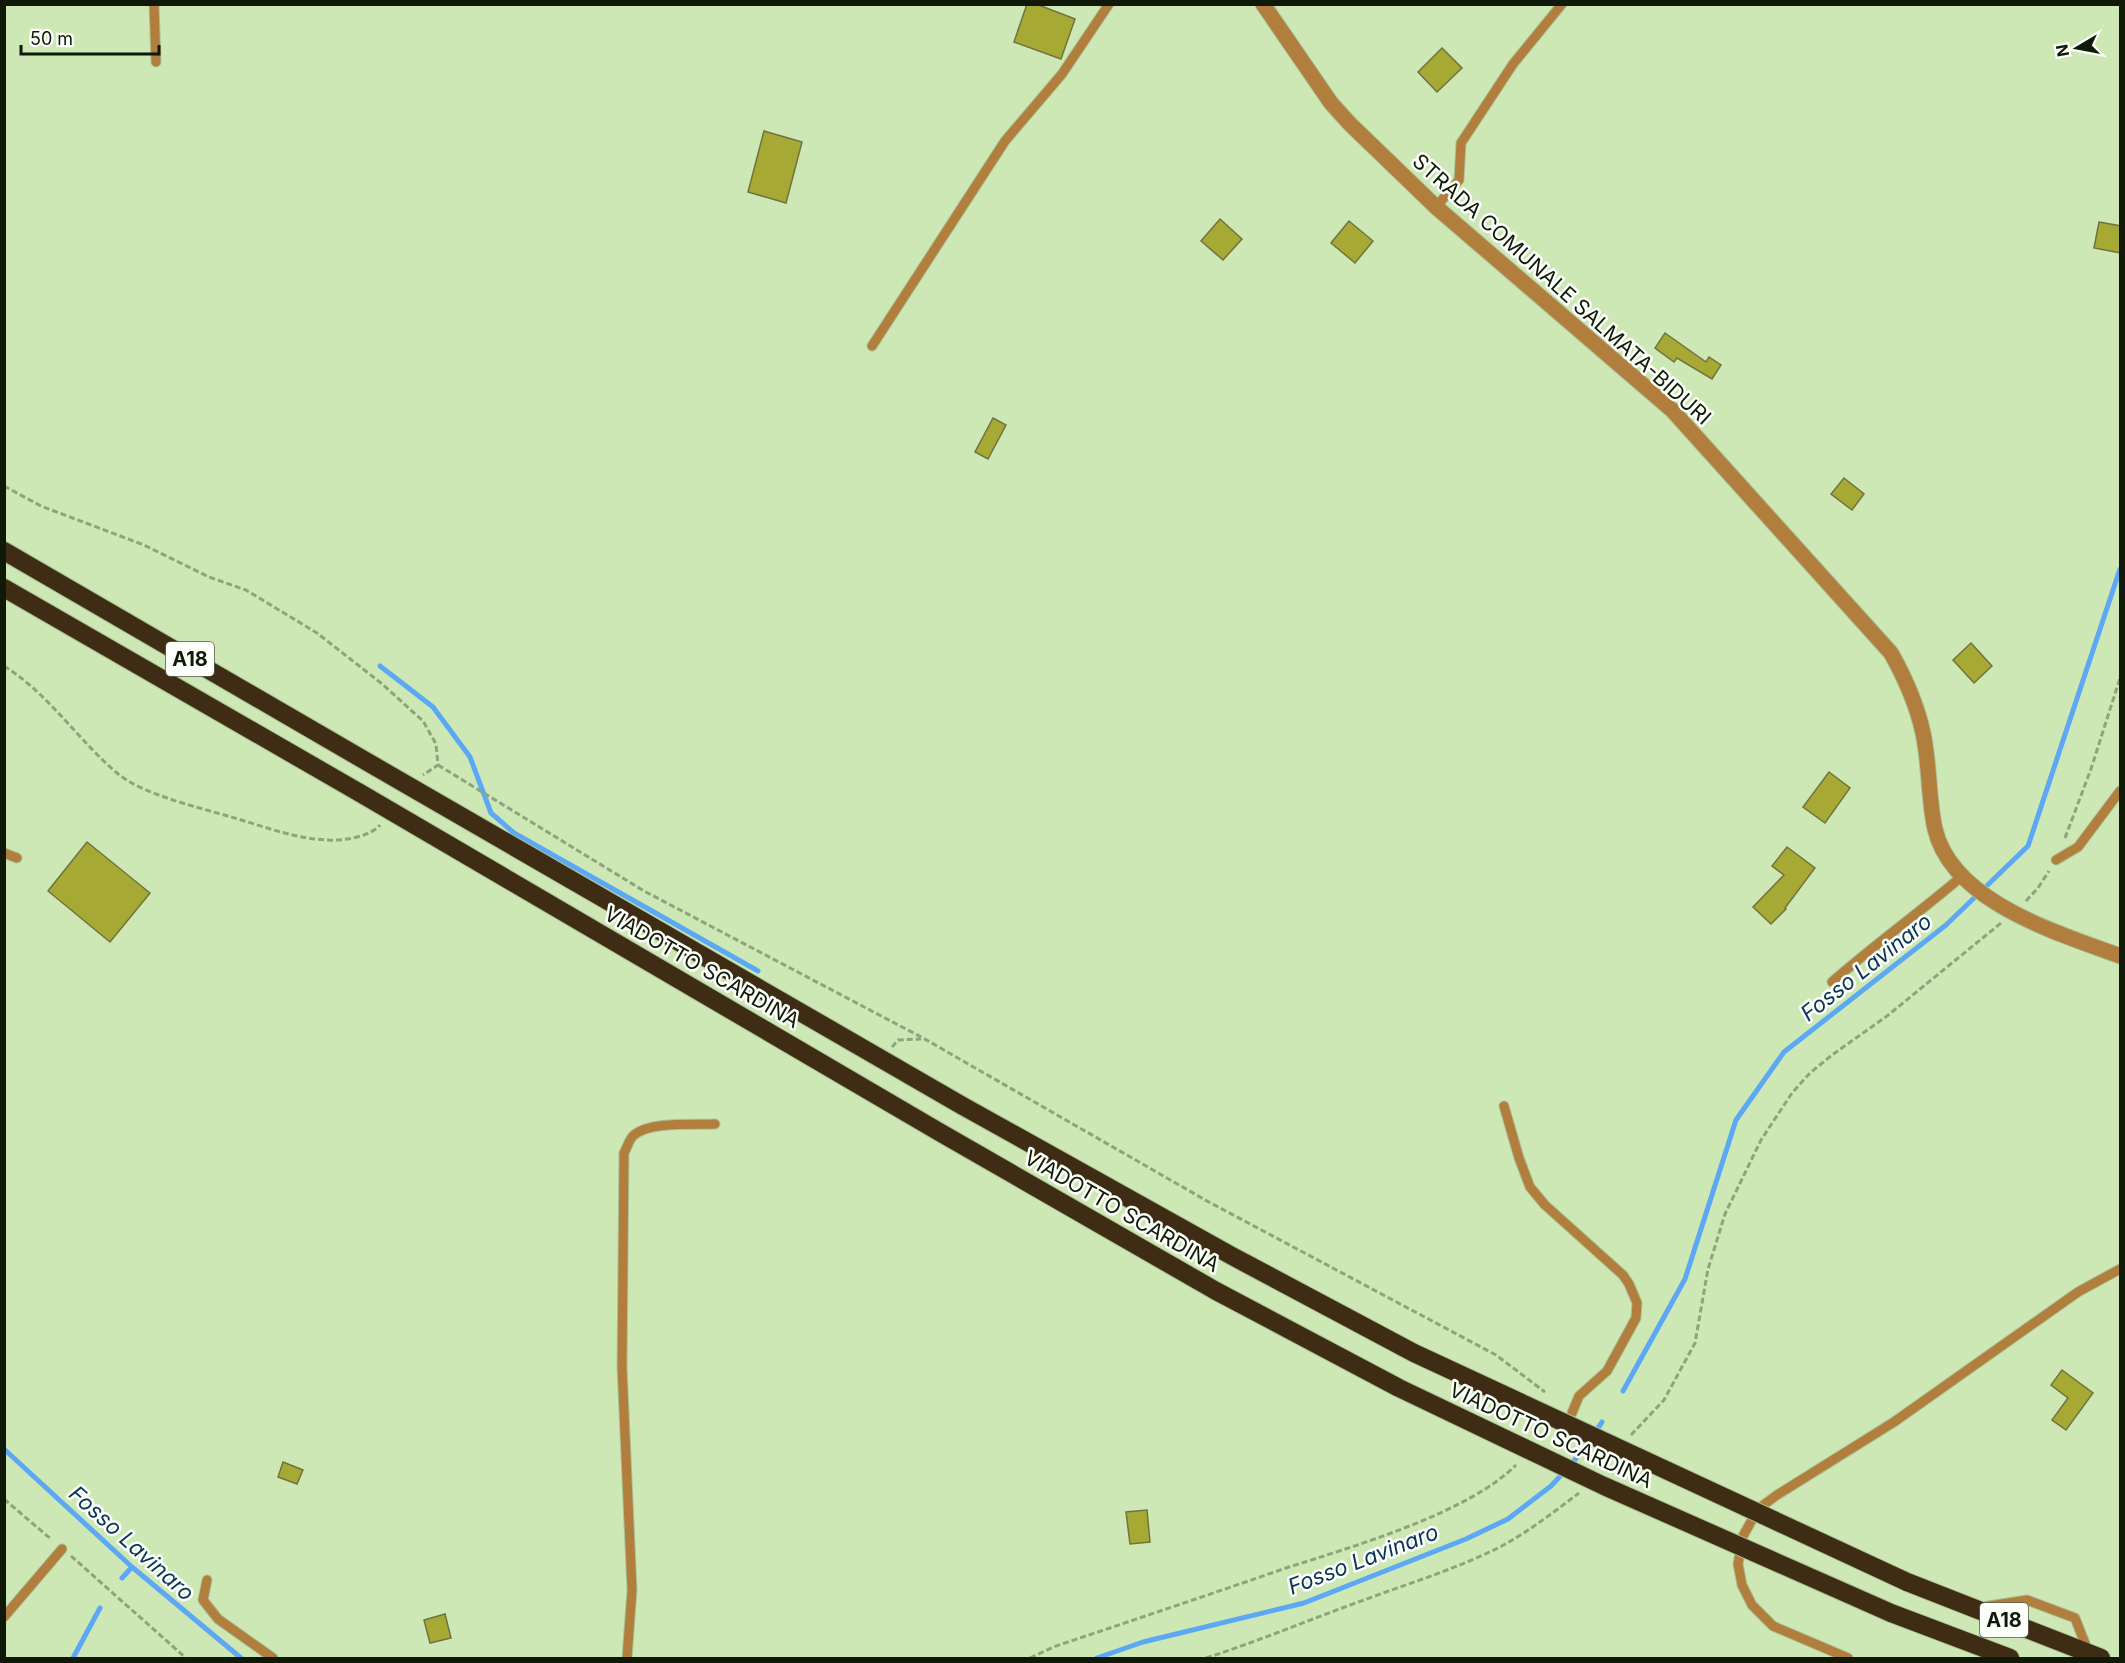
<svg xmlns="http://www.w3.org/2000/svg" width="2125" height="1663" font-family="Inter,sans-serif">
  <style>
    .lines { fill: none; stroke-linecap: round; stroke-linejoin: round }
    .stream { stroke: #5ca8f5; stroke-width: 5 }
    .building { fill: #a7a935; stroke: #71733f; stroke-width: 1.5 }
    .service-casing { stroke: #abc296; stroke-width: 11 }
    .minor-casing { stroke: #abc296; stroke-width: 17 }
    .motorway-casing { stroke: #abc296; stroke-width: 20 }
    .path { stroke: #8fa37c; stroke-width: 3; stroke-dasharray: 6 3; stroke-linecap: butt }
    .service { stroke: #b17e3d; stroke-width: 9 }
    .minor { stroke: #b17e3d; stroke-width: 15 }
    .motorway { stroke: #3f2c14; stroke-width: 18 }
    .motorway-bridge-casing { stroke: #abc296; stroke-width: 20; stroke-linecap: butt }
    .motorway-bridge { stroke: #3f2c14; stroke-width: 18 }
    .labels { text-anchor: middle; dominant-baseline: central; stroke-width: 5; stroke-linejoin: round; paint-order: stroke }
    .shield { fill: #fcfffa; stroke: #575e50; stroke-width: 1.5 }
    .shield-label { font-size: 20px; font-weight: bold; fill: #101907 }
    .street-label { font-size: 21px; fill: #101907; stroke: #fcfffa }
    .water-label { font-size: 22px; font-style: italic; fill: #093358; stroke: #fcfffa }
  </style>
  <rect width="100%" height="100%" fill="#cde7b5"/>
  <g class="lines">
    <path class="stream" d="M380,666L433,707L470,757L491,813L514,833L758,971
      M1623,1391L1685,1279L1736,1120L1784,1052L1946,925L2028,846L2120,569
      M4,1449L132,1567L241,1658
      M1570,1465L1582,1452L1602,1422
      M122,1578L132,1567
      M73,1658L100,1608
      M1097,1658L1143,1642L1304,1603L1466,1539L1508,1519L1551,1486L1564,1472"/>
  </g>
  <path class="building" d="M1027,4H1036L1075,19L1061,59L1014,42Z
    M1442,48L1462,68L1437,92L1418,72Z
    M764,131L802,142L786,203L748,192Z
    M1220,219L1242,239L1223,260L1201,241Z
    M1349,221L1373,241L1355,263L1331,243Z
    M2099,222L2121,226V253L2094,248Z
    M1665,333L1706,362L1709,357L1721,365L1712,379L1677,358L1674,362L1655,348Z
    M993,418L1006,425L988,459L975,452Z
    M1844,478L1864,494L1852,510L1831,494Z
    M1971,643L1992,666L1974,683L1953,660Z
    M1829,772L1850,788L1825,823L1803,807Z
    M87,842L150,893L110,942L48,891Z
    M1787,847L1815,868L1785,908L1786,909L1771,924L1753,907L1784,875L1772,866Z
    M2062,1370L2093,1393L2066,1430L2052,1420L2068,1398L2051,1385Z
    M283,1462L303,1470L297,1484L278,1477Z
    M1147,1510L1150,1542L1130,1544L1126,1512Z
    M445,1614L451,1638L430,1643L424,1620Z"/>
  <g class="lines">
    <g class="service-casing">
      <path id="service" d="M154,4L156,62
        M1436,207L1459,180L1461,143L1513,64L1562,4
        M872,346L1005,141L1062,74L1109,4
        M4,853L17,858
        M2056,860L2078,847L2120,791
        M1832,982C1874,945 1919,913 1961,877
        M1504,1106L1519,1158L1530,1187L1545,1205L1623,1275L1629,1284L1637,1303L1636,1318L1607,1371L1579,1396L1572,1413
        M207,1580L203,1600L218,1619L273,1658
        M1982,1607L2027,1600L2075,1618L2088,1651
        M4,1617L62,1549
        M627,1658L632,1590L622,1367L624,1153C627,1148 629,1139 634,1135C650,1121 694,1125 715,1124
        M1848,1658L1773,1626L1752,1605L1742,1585L1738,1564L1743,1536L1758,1509L1777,1495L1894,1422L2078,1292L2120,1269"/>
    </g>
    <g class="minor-casing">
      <path id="minor" d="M1263,4L1331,103L1350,124L1436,207L1672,410L1891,653C1905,678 1917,705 1923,733C1930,765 1928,798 1935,829C1952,902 2058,933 2120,956"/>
    </g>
    <g class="motorway-casing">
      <path id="motorway" d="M4,551L376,767
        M4,588L360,793
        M1907,1582L2101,1658
        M1891,1613L2010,1658"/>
    </g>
    <path class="path" d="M4,486L41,506L144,545L209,577L246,590L317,633L381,683L423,721L436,744L438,765L423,775
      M4,666C49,694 77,739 117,773C143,795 198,807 231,817C263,826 295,839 328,840C343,841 370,837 380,825
      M438,765L644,891L923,1038L1207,1201L1496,1355L1545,1392
      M2065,838L2091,769L2120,678
      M2026,901L2038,888L2049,871
      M892,1047L898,1040L921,1039
      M1631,1435L1664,1400L1695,1343L1708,1269L1725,1214L1761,1140L1792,1093L1810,1073L1832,1055L1887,1016L2001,923
      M4,1499L52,1540
      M71,1556L186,1658
      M1030,1658L1056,1646C1134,1620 1211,1594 1289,1567C1355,1546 1468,1513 1516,1465
      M1206,1658C1259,1641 1311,1619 1364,1600C1410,1583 1456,1569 1500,1547C1528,1532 1554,1512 1579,1493"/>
    <use href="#service" class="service"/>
    <use href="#minor" class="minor"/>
    <use href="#motorway" class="motorway"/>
    <g class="motorway-bridge-casing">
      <path id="motorway-bridge" d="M376,767L961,1105L1232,1256L1414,1353L1907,1582
        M360,793L941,1133L1216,1291L1399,1388L1604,1486L1891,1613"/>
    </g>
    <use href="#motorway-bridge" class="motorway-bridge"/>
  </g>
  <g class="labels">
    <g class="shield">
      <rect x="166" y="642" width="48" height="34" rx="4.5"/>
      <rect x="1980" y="1603" width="48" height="34" rx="4.5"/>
    </g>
    <g class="shield-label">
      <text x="190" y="659">A18</text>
      <text x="2004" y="1620">A18</text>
    </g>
    <g class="street-label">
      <text transform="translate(1562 289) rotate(42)">STRADA COMUNALE SALMATA-BIDURI</text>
      <text transform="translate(702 967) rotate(30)">VIADOTTO SCARDINA</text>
      <text transform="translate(1122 1211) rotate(30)">VIADOTTO SCARDINA</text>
      <text transform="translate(1551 1435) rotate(25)">VIADOTTO SCARDINA</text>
    </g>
    <g class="water-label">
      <text transform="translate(1866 967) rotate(-38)">Fosso Lavinaro</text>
      <text transform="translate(132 1543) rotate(42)">Fosso Lavinaro</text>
      <text transform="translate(1363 1559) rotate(-21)">Fosso Lavinaro</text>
    </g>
  </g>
  <rect width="2125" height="1663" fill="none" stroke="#101907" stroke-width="12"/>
  <g transform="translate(2077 48) rotate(260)" stroke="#fcfffa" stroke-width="4.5" paint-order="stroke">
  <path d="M0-4.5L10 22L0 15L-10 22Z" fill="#101907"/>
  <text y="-9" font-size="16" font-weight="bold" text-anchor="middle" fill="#101907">N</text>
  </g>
  <path d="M21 45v9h138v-9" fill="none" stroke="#101907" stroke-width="3"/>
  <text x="30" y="45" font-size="18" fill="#101907" stroke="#fcfffa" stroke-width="4.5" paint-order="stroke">50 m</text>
</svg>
